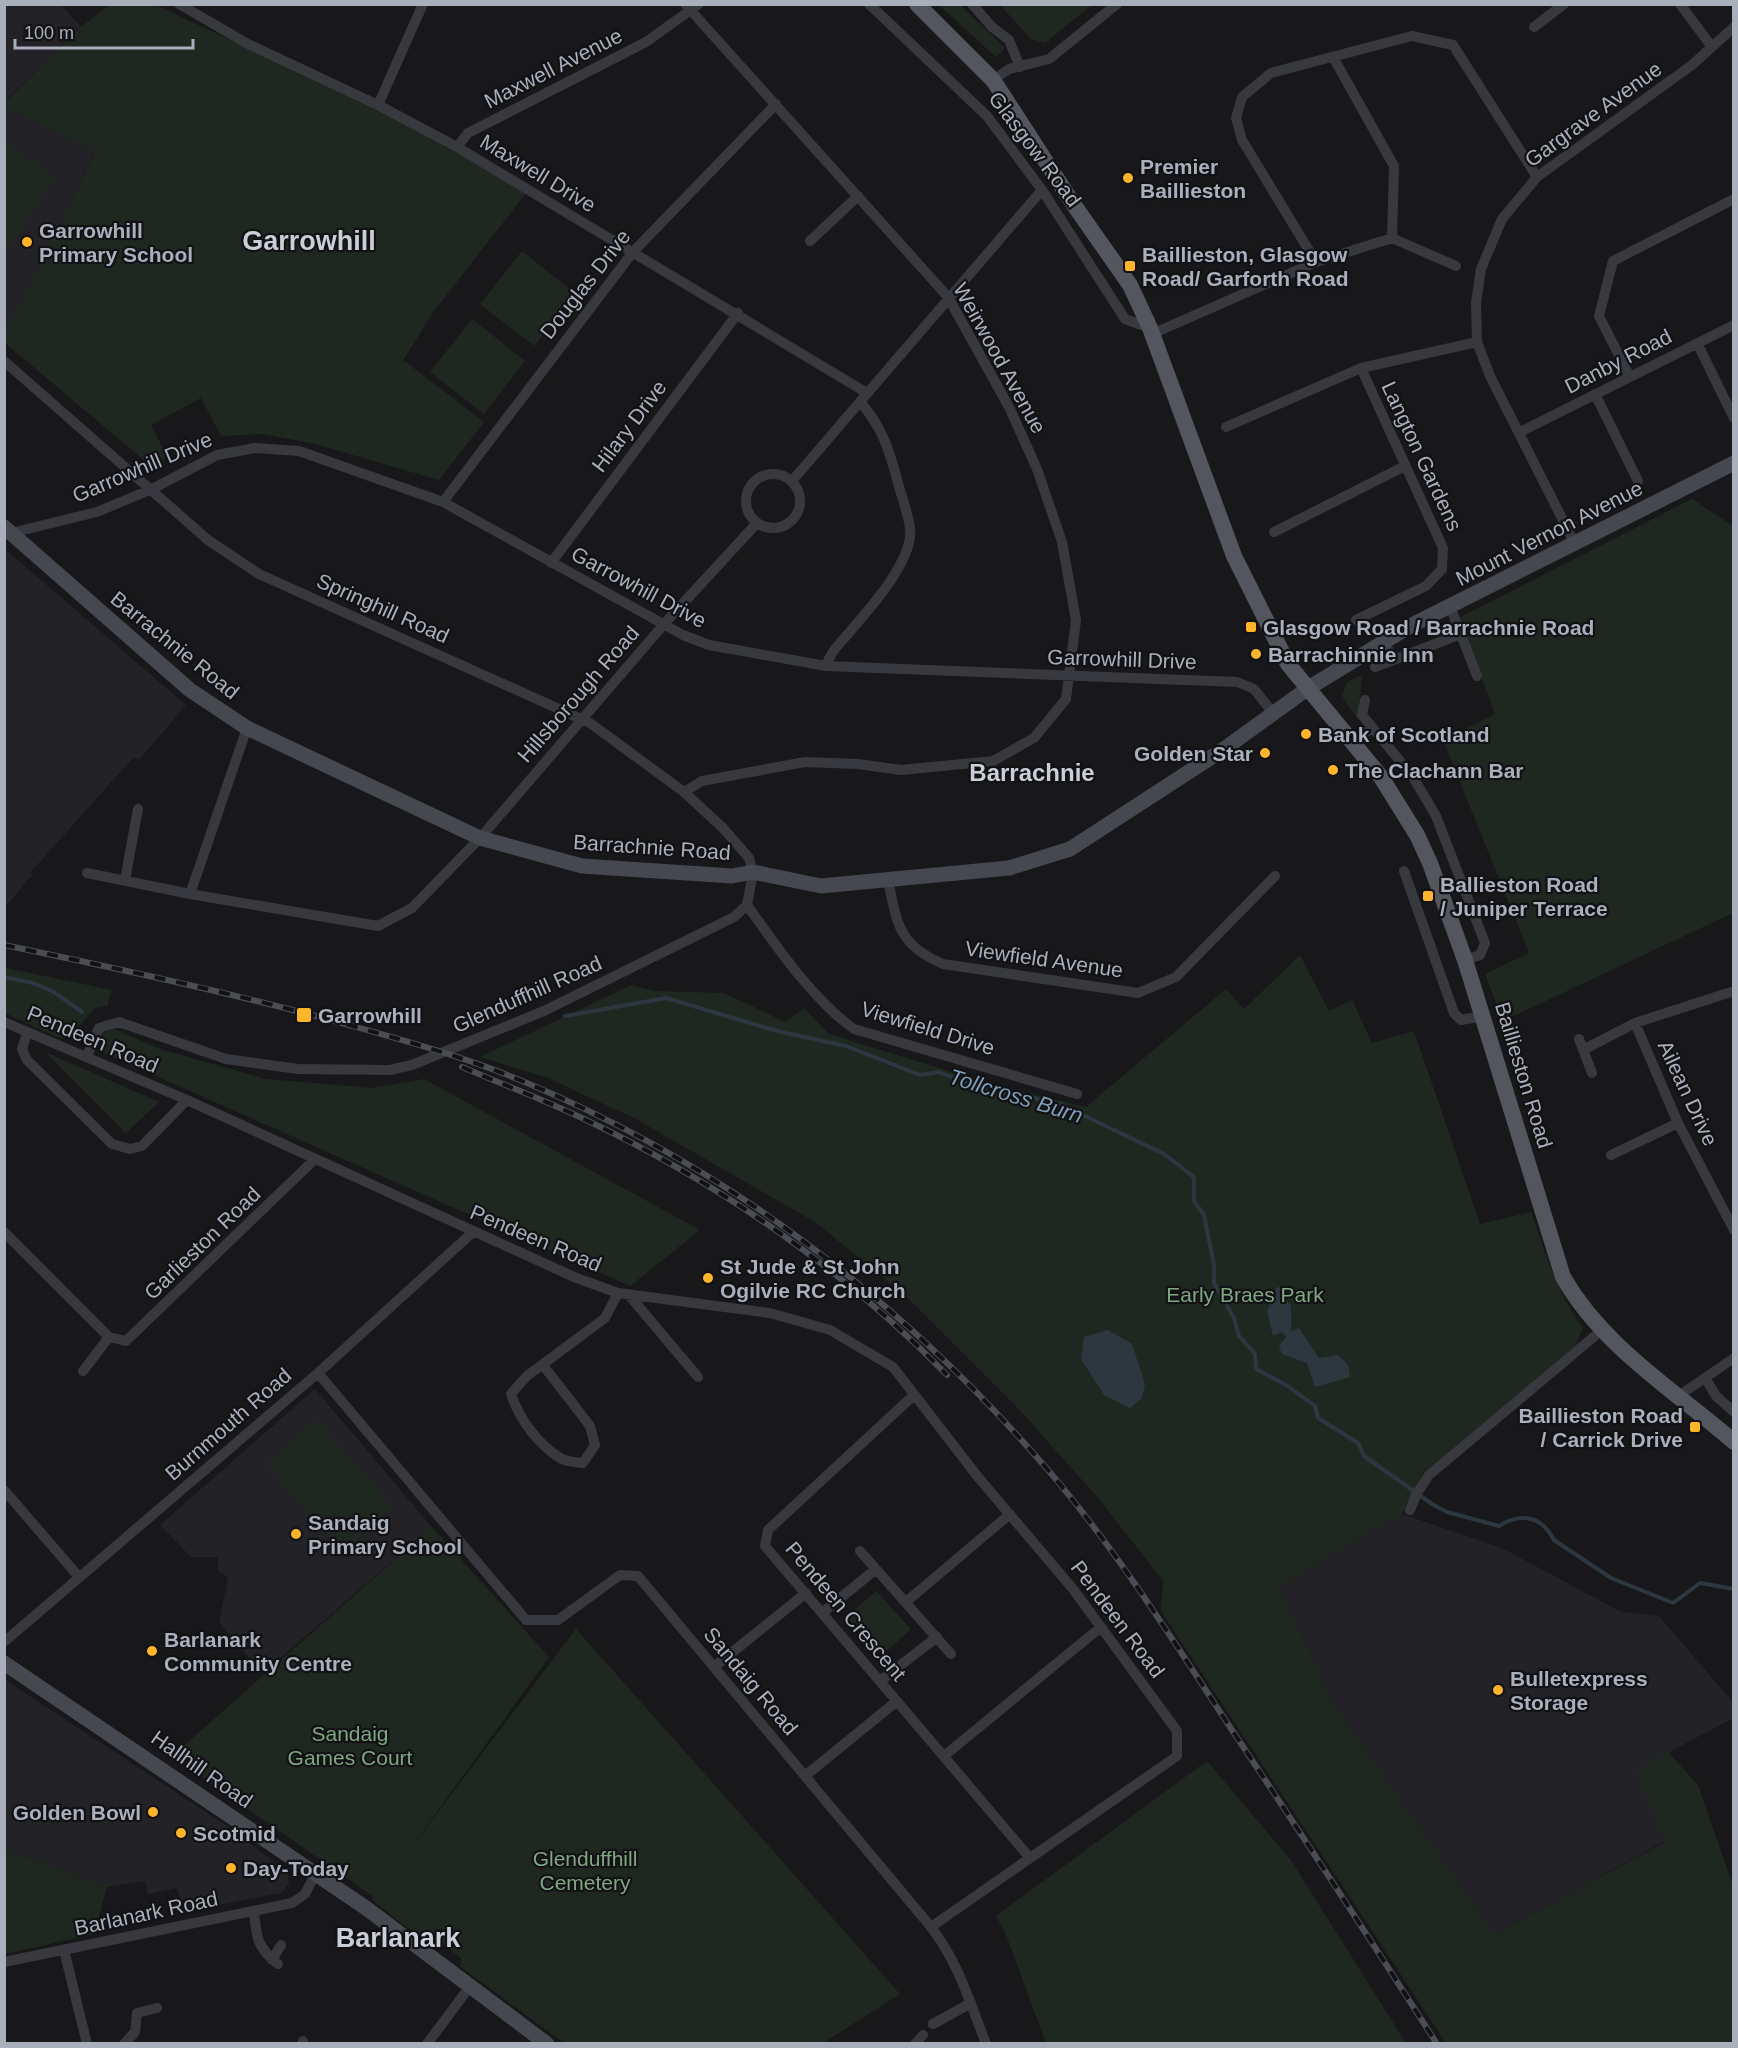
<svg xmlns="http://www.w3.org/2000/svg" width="1738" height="2048" font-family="Arial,sans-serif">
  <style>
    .built { fill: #232327 }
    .green { fill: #1f2820 }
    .water { fill: #2c373f }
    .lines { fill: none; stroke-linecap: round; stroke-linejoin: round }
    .stream { stroke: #2c373f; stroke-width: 4 }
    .street { stroke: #38393f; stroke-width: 10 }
    .secondary { stroke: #46484f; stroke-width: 15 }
    .primary { stroke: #54565e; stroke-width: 16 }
    .rail-casing { stroke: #4b4d54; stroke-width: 6 }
    .rail { stroke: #121215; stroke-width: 4; stroke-dasharray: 11; stroke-linecap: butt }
    .poi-dot { fill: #feb42b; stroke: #121215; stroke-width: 2 }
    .labels { text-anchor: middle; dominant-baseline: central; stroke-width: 4.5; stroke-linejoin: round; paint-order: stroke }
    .street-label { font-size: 21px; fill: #a9afbb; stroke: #121215 }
    .poi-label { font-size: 21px; font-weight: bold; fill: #a9afbb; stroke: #121215; text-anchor: start }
    .park-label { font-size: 21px; fill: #7fa781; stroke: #121215 }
    .water-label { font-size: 22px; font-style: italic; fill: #7e9db8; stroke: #121215 }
    .quarter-label { font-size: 24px; font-weight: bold; fill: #caced6; stroke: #121215 }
    .district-label { font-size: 27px; font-weight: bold; fill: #caced6; stroke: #121215 }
  </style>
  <rect width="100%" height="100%" fill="#18181a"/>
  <path class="built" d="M5,5H61L81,27L5,101Z
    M5,106L96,149L5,335Z
    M5,549L186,705L139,760L134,757L113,780L30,873L32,875L5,907Z
    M315,1389L432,1527L262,1674L219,1622L228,1578L218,1571V1557H191L160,1525Z
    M1402,1514L1502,1548L1621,1612L1659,1616L1733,1702V1718L1636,1770L1665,1841L1495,1934L1333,1703L1280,1588L1325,1558Z
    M4,1679L224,1824L287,1871L289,1884L281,1893L183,1912L177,1888L148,1894L145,1881L107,1887L5,1849Z"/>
  <path class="green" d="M109,5H156L373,107L527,192L434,311L403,360L484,422L439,480L315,444L263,434L221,436L201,398L151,425L167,456L152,467L5,343L4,335L96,150L5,106V102L81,27Z
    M939,5H960L1005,48L996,57Z
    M1000,5H1092L1045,43L1031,39Z
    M5,142L56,177L5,254Z
    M522,251L575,293L534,346L480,304Z
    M472,319L525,361L484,414L430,372Z
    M1692,499L1733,526V913L1503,1021L1485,974L1529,953L1443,740L1495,714L1459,618Z
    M1362,675L1358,720L1342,696L1347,682Z
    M1300,955L1329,1011L1352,1000L1372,1043L1414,1031L1480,1224L1531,1212C1545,1252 1557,1294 1583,1328L1575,1346L1422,1474L1402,1514L1325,1558L1280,1588L1333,1703L1495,1934L1665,1842L1635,1770L1668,1752L1698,1785L1733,1886V2043H1446L1161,1611L1163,1581L1099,1499L1018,1408L907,1297L815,1222L636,1119L548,1078L480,1057L631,985L653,991L724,993L785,1022L804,1008L829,1034L991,1084L1086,1107L1226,989L1244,1009Z
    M5,968L112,990L107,1006L95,1008L70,1037L59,1038L5,1013Z
    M114,1029L160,1049L266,1079L372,1088L424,1079L700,1230L630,1286L104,1053L99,1043L103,1033Z
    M45,1052L159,1102L126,1133Z
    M317,1419L394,1508L342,1552L266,1464Z
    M432,1527L549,1657L408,1852L576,1629L900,1994L823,2043H564L461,1967V1958L426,1931L417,1935L372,1900L374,1897L172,1756Z
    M876,1591L911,1629L882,1655L847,1617Z
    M1207,1761L1290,1859L1406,2043H1046L1005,1932L996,1916Z
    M5,1849L107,1887L94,1934L5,1954Z"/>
  <path class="water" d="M1277,1287L1283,1288L1286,1300L1291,1306V1331L1299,1328L1319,1358L1338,1355L1348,1365L1350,1377L1315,1387L1307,1363L1282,1354L1279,1346L1286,1337L1282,1332L1273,1336L1267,1311Z
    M1108,1330L1132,1344L1145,1384L1142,1398L1130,1408L1104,1395L1081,1359L1084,1337Z"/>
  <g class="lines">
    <path class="stream" d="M4,977L33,983L54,992L82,1012
      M565,1016L666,998L777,1031L846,1046L920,1075L939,1072L993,1093H1011L1060,1104L1164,1154L1194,1177V1201L1204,1215L1214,1265V1283L1234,1318L1239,1336L1255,1354L1256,1369L1286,1385L1315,1406L1318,1418L1358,1443L1364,1456L1432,1504L1447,1512L1499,1526C1521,1513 1541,1515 1554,1540L1611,1578L1673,1603L1700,1583L1734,1589"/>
    <path class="street" d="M179,4L248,44L378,105L457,147L867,393
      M869,4L987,116L1042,190L1125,319L1150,328
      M972,4L992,27L1009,40L1020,67
      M1680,4L1712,47
      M1534,27L1564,4
      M1333,57L1394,166L1392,238
      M993,80L1009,69L1049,59L1117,4
      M378,105L423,4
      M457,147L468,133L646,42L699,4
      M810,241L858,196
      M1316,262L1242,140L1236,118L1242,97L1271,73L1412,36L1453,45L1537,177
      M1152,334L1316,262L1392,238L1456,266
      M1697,343L1734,418
      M4,361L208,540L259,574L590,723L684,792L723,828L749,858L753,872L747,905L734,917L544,1011L412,1065L390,1070L298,1069L226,1059L119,1022L99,1028L87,1056
      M1630,377L1599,316L1613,261L1734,199
      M1595,394L1638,481
      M1226,427L1361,368L1477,342
      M1520,432L1734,325
      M746 501a27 27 0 1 1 54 0a27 27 0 1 1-54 0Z
      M792,481L1042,190
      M443,502L633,252L776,104
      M1274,532L1405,466
      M11,533L97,512L152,489L217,455L255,448L299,451L443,502L683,635L709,645L826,666L1237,682L1254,689L1273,713
      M1575,544L1490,376L1477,342L1476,303L1481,269L1502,219L1537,177L1692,65L1734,27
      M551,563L738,313
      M1450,606L1477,676
      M1356,620L1426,586L1442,569L1443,548L1361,368
      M1385,643L1393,660L1461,634
      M826,666C831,650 842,642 852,629C872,606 914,559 910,528C908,513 902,498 898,483C890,452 882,426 860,402
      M1375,667L1393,660
      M1365,700L1362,715L1372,727
      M247,728L190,894L378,926L412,908L480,838L665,623L757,523
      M1354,743L1372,727L1413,777L1436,816L1485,943L1480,955L1465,960
      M684,792L702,781L805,762L858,764L901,770L993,761L1034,738L1066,699L1076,620L1062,542L1037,469L1009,407L948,297L685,4
      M1404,871L1454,1013L1461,1020L1483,1016
      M87,873L190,894
      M125,880L138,809
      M888,880C897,923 898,945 943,964L1138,993L1176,977L1275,876
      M747,905C776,946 813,1000 854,1029L1077,1094
      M4,1022L187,1100L574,1277L618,1293L770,1313L830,1330L893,1367L978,1477L1073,1589L1177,1731V1756L931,1927L638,1576L620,1575L558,1620H526L318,1373
      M1635,1023L1678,1123L1734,1230
      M27,1033L22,1049L27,1060L112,1144L130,1149L142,1146L187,1100
      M1579,1039L1592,1073
      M1583,1050L1635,1023L1734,991
      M1611,1155L1678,1123
      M4,1232L109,1337L126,1341L315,1159
      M628,1294L698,1377
      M543,1365L590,1426L595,1445L583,1463C576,1462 566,1462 560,1458C538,1444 519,1419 511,1394L527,1376L605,1318L618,1293
      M83,1371L109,1337
      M1706,1379L1716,1396L1734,1412
      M914,1395L768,1530L765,1546L1030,1858
      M1680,1395L1734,1358
      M4,1490L79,1577
      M1410,1510L1417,1493L1429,1475L1602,1330
      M860,1551L951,1654
      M906,1602L1010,1514
      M822,1613L876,1569
      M4,1642L318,1373L473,1232
      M714,1667L806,1593
      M880,1681L937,1637
      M944,1756L1101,1627
      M805,1776L897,1701
      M254,1911C256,1936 257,1948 278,1964
      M931,1927C958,1962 970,2002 986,2044
      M64,1950L87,2044
      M272,1960L281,1945
      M4,1962L292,1903L305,1894L316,1873
      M933,2024L971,2003
      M124,2044L135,2032L137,2013L157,2008
      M302,2044L303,2041
      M427,2044L471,1985
      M915,2044L923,2035"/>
    <path class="secondary" d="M4,527L190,690L247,728L480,838L582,866L732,876L753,872L821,886L1009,868L1070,849L1224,749L1307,689L1410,626L1734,463
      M4,1663L366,1908L547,2044"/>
    <path class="primary" d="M917,4L993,80L1074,205L1130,285L1150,328L1234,556L1288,664L1381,777L1417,835L1430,863L1465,960L1563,1277C1603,1347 1674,1390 1734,1442"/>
    <g class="rail-casing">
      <path id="rail" d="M4,945C116,968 228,992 338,1022C402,1040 466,1057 527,1083C731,1169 904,1303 1048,1470C1114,1547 1169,1634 1224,1718C1296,1826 1367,1934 1437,2044
        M462,1067C504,1085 547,1101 588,1121C719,1183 846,1271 947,1375"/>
    </g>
    <use href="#rail" class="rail"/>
  </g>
  <g class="poi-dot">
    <circle cx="1128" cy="178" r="6"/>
    <circle cx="27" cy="242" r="6"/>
    <rect x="1124" y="260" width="12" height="12" rx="3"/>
    <rect x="1245" y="621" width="12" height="12" rx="3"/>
    <circle cx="1256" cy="654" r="6"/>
    <circle cx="1306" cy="734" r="6"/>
    <circle cx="1265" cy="753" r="6"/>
    <circle cx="1333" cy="770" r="6"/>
    <rect x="1422" y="890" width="12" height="12" rx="3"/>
    <rect x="296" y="1007" width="16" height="16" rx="3"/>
    <circle cx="708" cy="1278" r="6"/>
    <rect x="1689" y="1421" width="12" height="12" rx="3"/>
    <circle cx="296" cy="1534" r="6"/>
    <circle cx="152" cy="1651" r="6"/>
    <circle cx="1498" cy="1690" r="6"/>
    <circle cx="153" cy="1812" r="6"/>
    <circle cx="181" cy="1833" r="6"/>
    <circle cx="231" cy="1868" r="6"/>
  </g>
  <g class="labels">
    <g class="street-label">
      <text transform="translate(553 68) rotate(-27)">Maxwell Avenue</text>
      <text transform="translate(1593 114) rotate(-36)">Gargrave Avenue</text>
      <text transform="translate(1035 149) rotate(53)">Glasgow Road</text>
      <text transform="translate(538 173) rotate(31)">Maxwell Drive</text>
      <text transform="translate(585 284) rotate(-52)">Douglas Drive</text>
      <text transform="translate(1000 358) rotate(61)">Weirwood Avenue</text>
      <text transform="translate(1618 361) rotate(-27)">Danby Road</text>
      <text transform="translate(629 426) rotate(-53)">Hilary Drive</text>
      <text transform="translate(1422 456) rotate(65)">Langton Gardens</text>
      <text transform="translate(142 467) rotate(-23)">Garrowhill Drive</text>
      <text transform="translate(1549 533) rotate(-27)">Mount Vernon Avenue</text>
      <text transform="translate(639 587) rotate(28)">Garrowhill Drive</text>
      <text transform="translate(383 608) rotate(24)">Springhill Road</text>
      <text transform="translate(175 645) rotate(39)">Barrachnie Road</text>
      <text transform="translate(1122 659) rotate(2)">Garrowhill Drive</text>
      <text transform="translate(578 694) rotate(-49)">Hillsborough Road</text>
      <text transform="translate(652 847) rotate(4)">Barrachnie Road</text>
      <text transform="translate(1044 959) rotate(8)">Viewfield Avenue</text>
      <text transform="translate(527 994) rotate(-24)">Glenduffhill Road</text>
      <text transform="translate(928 1028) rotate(17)">Viewfield Drive</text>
      <text transform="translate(93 1039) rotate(23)">Pendeen Road</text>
      <text transform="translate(1524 1075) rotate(73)">Baillieston Road</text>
      <text transform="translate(1688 1093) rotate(65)">Ailean Drive</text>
      <text transform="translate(536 1238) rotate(23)">Pendeen Road</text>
      <text transform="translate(202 1243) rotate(-44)">Garlieston Road</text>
      <text transform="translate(228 1424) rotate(-41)">Burnmouth Road</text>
      <text transform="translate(846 1611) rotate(50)">Pendeen Crescent</text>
      <text transform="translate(1118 1619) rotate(53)">Pendeen Road</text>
      <text transform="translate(751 1681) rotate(50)">Sandaig Road</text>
      <text transform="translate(202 1769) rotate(35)">Hallhill Road</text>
      <text transform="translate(146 1913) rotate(-12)">Barlanark Road</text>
    </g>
    <g class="poi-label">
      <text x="1140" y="166">Premier<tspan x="1140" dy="24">Baillieston</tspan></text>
      <text x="39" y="230">Garrowhill<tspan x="39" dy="24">Primary School</tspan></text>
      <text x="1142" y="254">Baillieston, Glasgow<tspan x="1142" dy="24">Road/ Garforth Road</tspan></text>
      <text x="1263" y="627">Glasgow Road / Barrachnie Road</text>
      <text x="1268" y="654">Barrachinnie Inn</text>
      <text x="1318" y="734">Bank of Scotland</text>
      <text x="1253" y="753" text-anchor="end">Golden Star</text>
      <text x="1345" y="770">The Clachann Bar</text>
      <text x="1440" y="884">Ballieston Road<tspan x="1440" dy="24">/ Juniper Terrace</tspan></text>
      <text x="318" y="1015">Garrowhill</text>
      <text x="720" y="1266">St Jude &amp; St John<tspan x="720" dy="24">Ogilvie RC Church</tspan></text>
      <text x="1683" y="1415" text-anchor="end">Baillieston Road<tspan x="1683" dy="24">/ Carrick Drive</tspan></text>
      <text x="308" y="1522">Sandaig<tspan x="308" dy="24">Primary School</tspan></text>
      <text x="164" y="1639">Barlanark<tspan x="164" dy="24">Community Centre</tspan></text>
      <text x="1510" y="1678">Bulletexpress<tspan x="1510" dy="24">Storage</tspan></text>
      <text x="141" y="1812" text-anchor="end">Golden Bowl</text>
      <text x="193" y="1833">Scotmid</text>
      <text x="243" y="1868">Day-Today</text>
    </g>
    <g class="park-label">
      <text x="1245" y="1294">Early Braes Park</text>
      <text x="350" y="1733">Sandaig<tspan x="350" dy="24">Games Court</tspan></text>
      <text x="585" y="1858">Glenduffhill<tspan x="585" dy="24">Cemetery</tspan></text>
    </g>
    <g class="water-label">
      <text transform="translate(1016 1096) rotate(17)">Tollcross Burn</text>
    </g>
    <g class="quarter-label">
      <text x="1032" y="772">Barrachnie</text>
    </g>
    <g class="district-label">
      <text x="309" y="241">Garrowhill</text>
      <text x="398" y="1938">Barlanark</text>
    </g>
  </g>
  <rect width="1738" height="2048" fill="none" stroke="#a9afbb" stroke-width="12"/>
  <path d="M15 39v9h178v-9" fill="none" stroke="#a9afbb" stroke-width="3"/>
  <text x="24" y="39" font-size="18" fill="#a9afbb" stroke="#121215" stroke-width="4.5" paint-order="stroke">100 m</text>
</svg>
